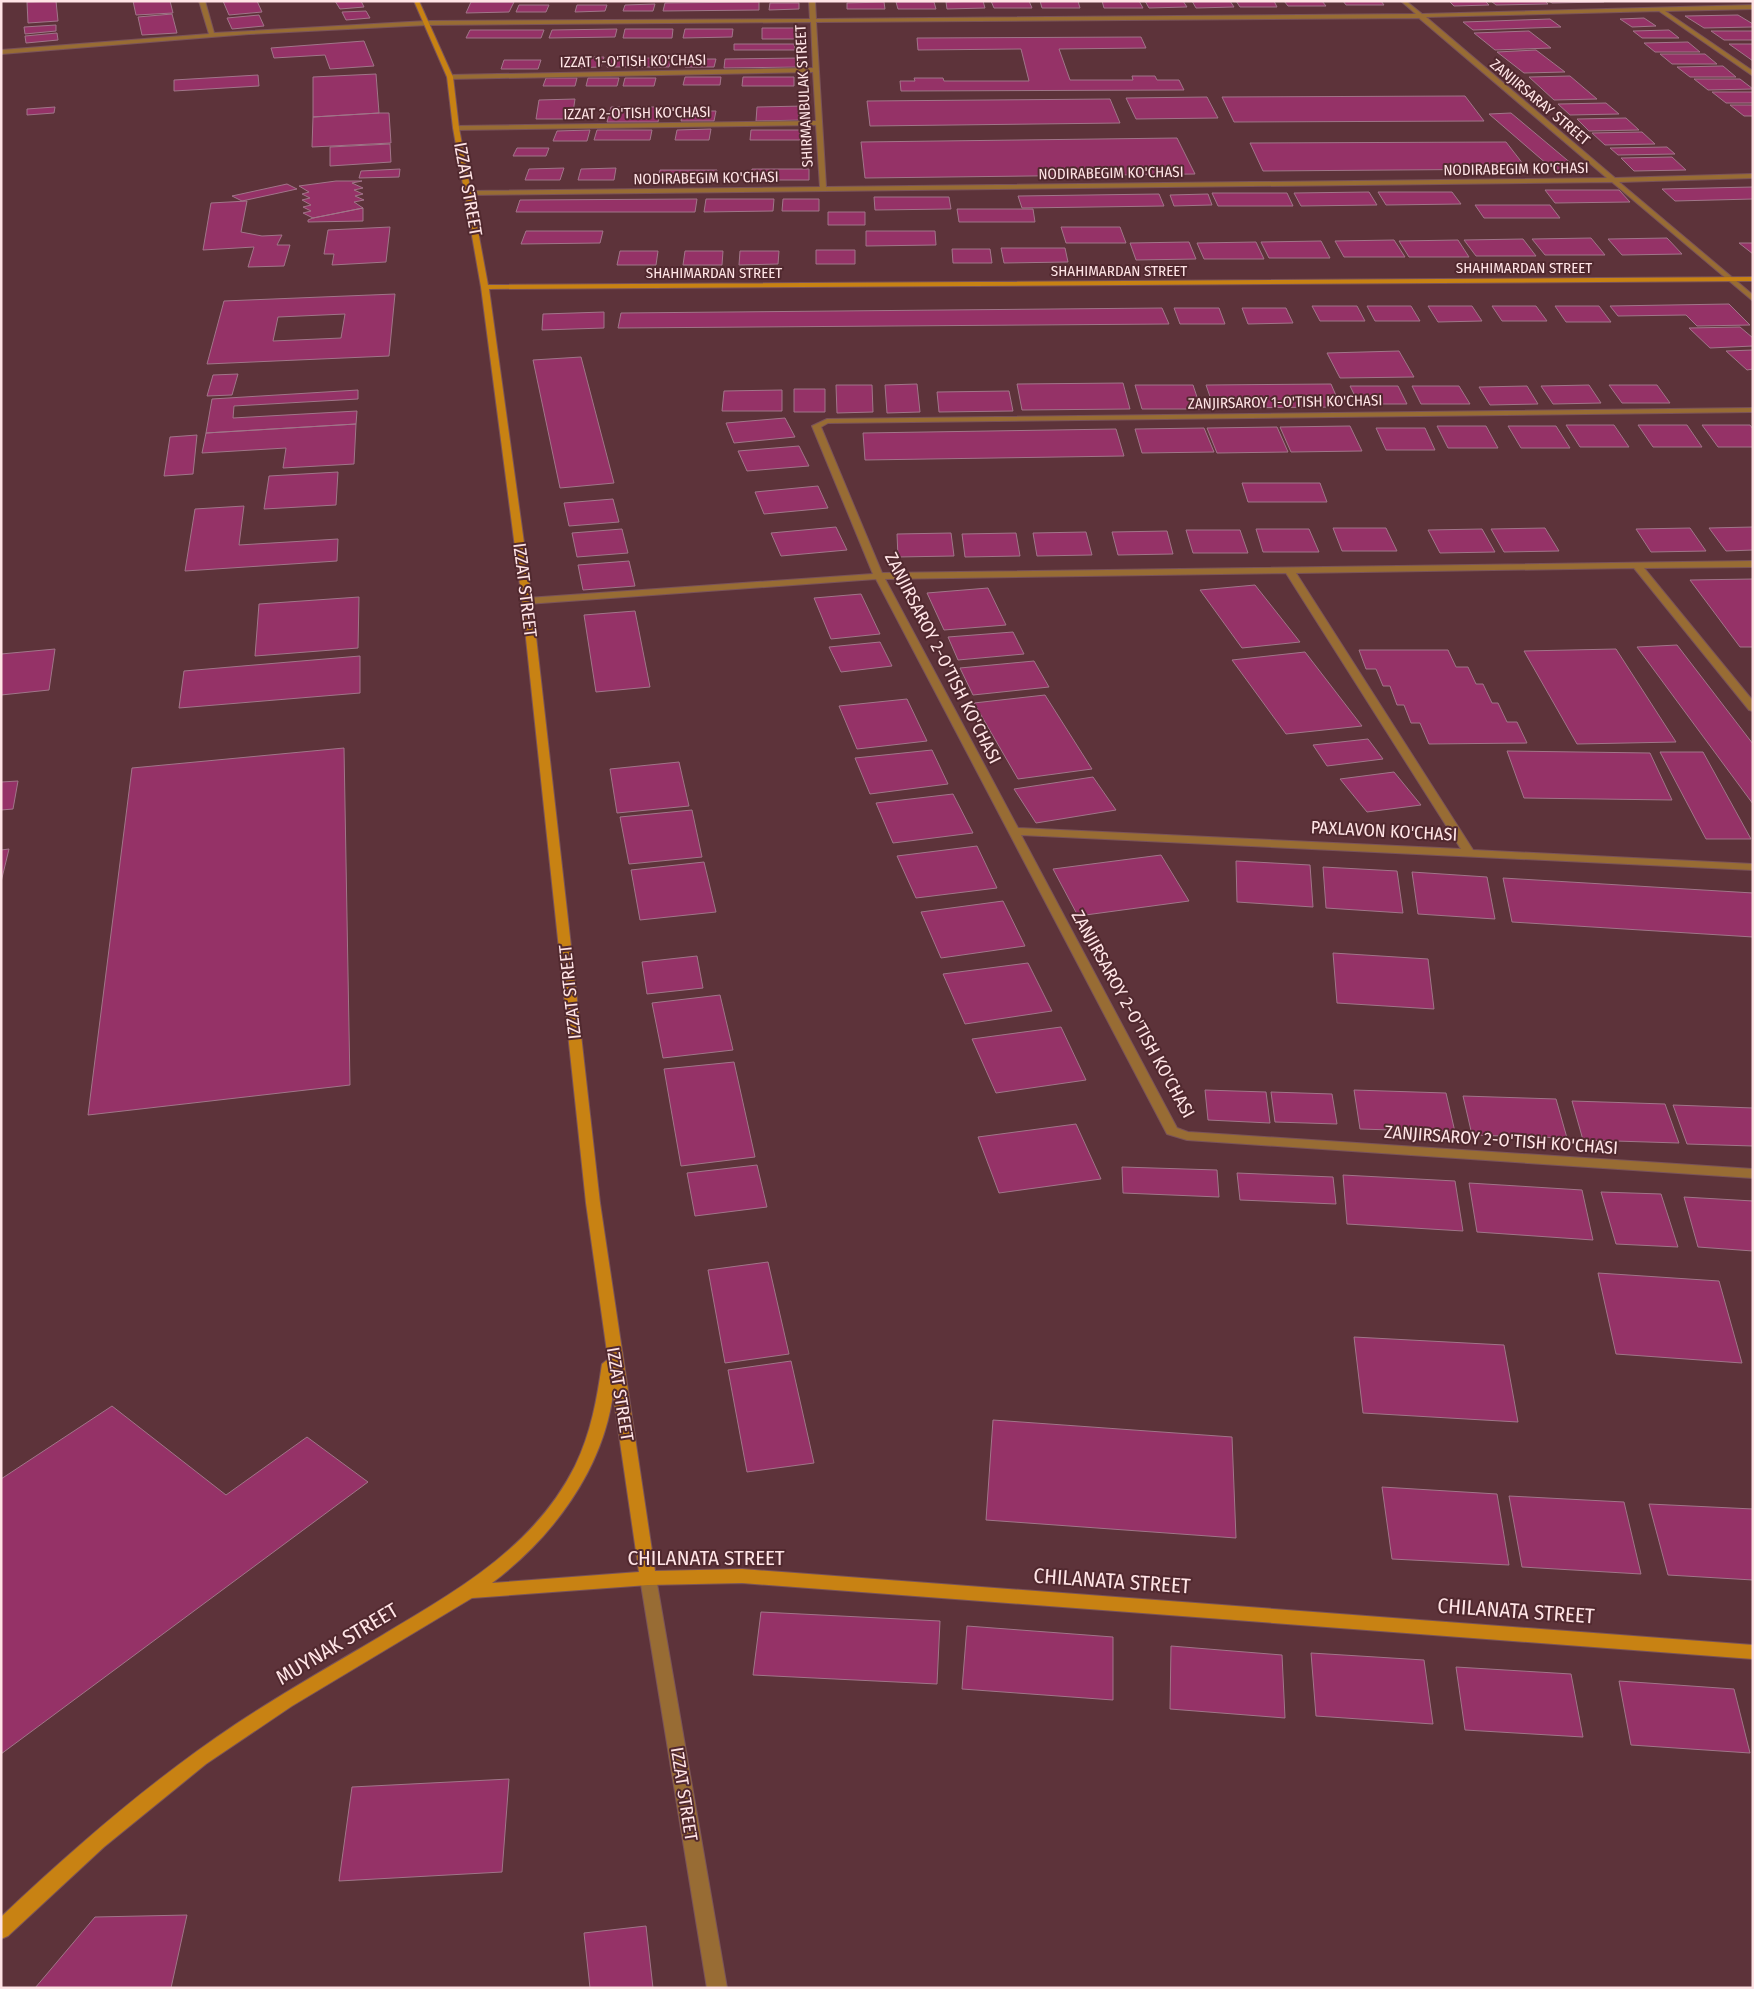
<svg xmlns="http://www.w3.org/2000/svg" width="1754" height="1989" font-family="'Fira Sans Condensed',sans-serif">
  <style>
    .building { fill: #953267; stroke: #a17589; fill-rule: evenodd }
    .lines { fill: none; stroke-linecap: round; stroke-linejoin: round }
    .street-casing { stroke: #7a5359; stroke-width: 2 }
    .secondary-casing { stroke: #7a5359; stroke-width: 2 }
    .street { fill: #986c34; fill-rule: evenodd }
    .secondary { fill: #c88213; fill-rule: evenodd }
    .labels { text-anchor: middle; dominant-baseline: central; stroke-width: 4; stroke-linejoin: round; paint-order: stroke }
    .far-street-label { font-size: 15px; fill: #ffe4e6; stroke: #51292f }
    .street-label { font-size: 18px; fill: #ffe4e6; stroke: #51292f }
    .near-street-label { font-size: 21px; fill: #ffe4e6; stroke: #51292f }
  </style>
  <rect width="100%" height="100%" fill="#5d333a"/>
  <path class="building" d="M56,1L58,21L28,23L27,2Z
    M133,1H170L173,13L136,15Z
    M223,1H257L262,12L229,15Z
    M335,1H361L364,7L340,9Z
    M983,1L985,8L947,9L946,2Z
    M991,1H1029L1032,8H994Z
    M1040,1H1078L1080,8H1042Z
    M1102,1H1139L1143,8H1104Z
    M1145,1H1183L1187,7L1149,8Z
    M1192,1H1230L1234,7L1196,8Z
    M1236,1H1274L1277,7H1240Z
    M1284,1H1322L1326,6H1288Z
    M1343,1H1381L1384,5H1346Z
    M1449,1H1485L1489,5L1454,6Z
    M1491,1H1545L1548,4L1496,5Z
    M1549,1H1603L1604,2L1552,3Z
    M471,2H514L509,12L466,13Z
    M759,2V10L663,11L665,3Z
    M884,2L885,9H847V3Z
    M896,2H934L936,9H898Z
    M770,3H799V9L769,10Z
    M655,4L653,11H623L625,5Z
    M519,5H549L546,12H516Z
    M577,5H607L605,11L575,12Z
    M366,11L370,18L346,20L342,12Z
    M172,14L177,33L142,35L138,17Z
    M259,15L264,26L232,29L227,18Z
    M1738,15L1753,24V27L1704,28L1685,16Z
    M1644,18L1656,26L1632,27L1620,19Z
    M1550,19L1561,27L1473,30L1463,22Z
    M56,25V31L25,34L24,27Z
    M762,28H800V39H762Z
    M617,29L615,37L549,38L552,30Z
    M625,29H673L672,38H623Z
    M685,29H733L732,37L683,38Z
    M470,30H544L541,38H466Z
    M1669,30L1679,38H1642L1633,31Z
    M1529,31L1551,48L1495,50L1474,33Z
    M1711,31H1753V40H1724Z
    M57,33L58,40L26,43L25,36Z
    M1141,37L1146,48L1059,49L1070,80H1133L1132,76H1155L1157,80H1179L1184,90L901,91L900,81H915L914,78H943L944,81H1029L1021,49L918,50L917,38Z
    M364,41L374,66L330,69L325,55L274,58L271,48Z
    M1688,42L1700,52H1655L1644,43Z
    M734,44H794L795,50H734Z
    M1729,44H1753V61Z
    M1536,50L1565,72L1524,73L1497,52Z
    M1660,54H1705L1717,64H1672Z
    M570,57H604L601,67L567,68Z
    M610,58H672L669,67H607Z
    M802,58L803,67L724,68L725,59Z
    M687,59H716L714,67H685Z
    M504,60H541L538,69H501Z
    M1723,66L1736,77H1690L1677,67Z
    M376,74L379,113L313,117V77Z
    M258,75L259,86L174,91V80Z
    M1570,76L1597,99L1554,100L1529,77Z
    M685,77H721L720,85H683Z
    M743,77H794V86H742Z
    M546,78H577L575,86H543Z
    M588,78H619L617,86H586Z
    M625,78H656L654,86H623Z
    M1694,79H1740L1753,89L1708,90Z
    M1712,92H1753V103H1726Z
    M1465,96L1484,121L1234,122L1222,97Z
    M1207,97L1218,118L1136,119L1126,98Z
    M575,99L572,119H536L539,100Z
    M1110,99L1120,123L870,126L867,101Z
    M1606,103L1619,114L1570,115L1558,104Z
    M1730,105H1753V116H1744Z
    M805,106V120L756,121L757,107Z
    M55,107L54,113L27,115V109Z
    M611,107H661L658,122H607Z
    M683,111H716L714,121H681Z
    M379,113H389L391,143L312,147L313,117Z
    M1511,113L1579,170L1555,171L1489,114Z
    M1626,118L1639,130L1589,131L1577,119Z
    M711,129L709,140H675L677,130Z
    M590,130L587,141H553L557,131Z
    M597,130H652L650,140H594Z
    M751,130H806L805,140H750Z
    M1642,132L1655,144L1605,145L1592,133Z
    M1177,138L1195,174L865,178L861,142Z
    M1506,142L1527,169L1263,171L1250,143Z
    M390,144L391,162L330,166V147Z
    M1667,147L1675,154L1618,155L1610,148Z
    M517,148H549L546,156H513Z
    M1672,157L1686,170L1634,171L1621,158Z
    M564,168L560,180H525L529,169Z
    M616,168L614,180H578L581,169Z
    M400,169L399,177L359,178L361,171Z
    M752,169H809V180H750Z
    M660,170H717L716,181H657Z
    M336,181H362L352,183L363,188L354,190L363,194L355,196L364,200L354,202L363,208L313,218L303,213L311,211L303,207L311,205L302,200L310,198L302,194L309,192L299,186Z
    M287,184L297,189L242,201L232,196Z
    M1753,187V199L1675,201L1662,189Z
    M1545,190H1619L1630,202L1555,203Z
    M1369,192L1377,205L1301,206L1294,193Z
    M1378,192H1452L1461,204L1386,205Z
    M1212,193H1287L1293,206H1218Z
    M1159,194L1164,206L1022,208L1018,196Z
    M1208,194L1212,205L1174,206L1170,195Z
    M874,197H949L951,209L875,210Z
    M697,199L695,212H516L520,200Z
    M706,199H774L773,211L704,212Z
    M783,199H819V211H782Z
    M247,201L241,232L262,236L282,235L277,245H290L284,266L248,267L254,247L203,250L211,203Z
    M1475,205H1550L1560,218H1484Z
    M363,208V221L308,222V220L313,218Z
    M957,209H1033L1035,222H959Z
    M828,212H865V225H828Z
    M390,227L386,262L332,265L334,254H324L328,230Z
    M1061,227H1120L1126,243H1066Z
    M526,231H603L600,243L521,244Z
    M866,231H935L936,245L866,246Z
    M1591,238L1605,255H1545L1532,239Z
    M1667,238L1682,254L1622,255L1608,239Z
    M1523,239L1536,256H1476L1464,240Z
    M1394,240L1405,257H1344L1335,241Z
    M1458,240L1469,257H1409L1399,241Z
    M1321,241L1330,258H1269L1261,242Z
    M1189,242L1196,259L1136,260L1130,243Z
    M1256,242L1264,259H1204L1197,243Z
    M1739,243H1753V254Z
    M1001,248H1065L1068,262L1004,263Z
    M952,249H990L992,263H953Z
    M816,250H855V264H816Z
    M620,251H658L656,265H617Z
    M685,251H723L722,265H683Z
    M740,251H779L778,264L739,265Z
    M395,294L389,356L207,364L224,301ZM345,314L341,338L273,341L278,317Z
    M1729,304L1750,325L1697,326L1686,315L1618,316L1610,306Z
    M1312,306H1357L1365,321H1320Z
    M1367,306H1411L1420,321H1375Z
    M1428,306H1472L1482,321L1438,322Z
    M1492,306H1536L1547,321H1502Z
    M1555,306H1599L1611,322H1566Z
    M1162,308L1169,324L618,328L621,313Z
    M1174,308H1219L1225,324H1180Z
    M1242,308H1286L1293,323L1248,324Z
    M604,312V328L542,330L543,314Z
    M1740,327L1753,338V346L1710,348L1689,328Z
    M1753,350V369L1747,370L1726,351Z
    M1399,351L1414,377L1340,378L1327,353Z
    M581,357L614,483L560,488L533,360Z
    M238,374L232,395L207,396L213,375Z
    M1123,383L1130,409L1022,410L1017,384Z
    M917,384L920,412L887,413L885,385Z
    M1331,384L1341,407L1214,408L1206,385Z
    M836,385H872L873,412L837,413Z
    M1135,385H1193L1201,409H1142Z
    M1589,385L1601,403L1553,404L1541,386Z
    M1609,385H1657L1670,403H1622Z
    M1350,386H1398L1407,404H1359Z
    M1412,386H1459L1470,404H1421Z
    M1527,386L1538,404L1490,405L1479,387Z
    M794,389H825V412H794Z
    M358,390V399L234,406L233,418L357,411L356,424L206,433L212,399Z
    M782,390V411H722L724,391Z
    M1009,391L1013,411L939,412L937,392Z
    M785,418L795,437L734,443L726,423Z
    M356,424L354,464L283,468L286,448L202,453L206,433Z
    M1566,425H1614L1629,447H1580Z
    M1638,425H1687L1702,447H1653Z
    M1702,425H1750L1753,429V447H1718Z
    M1350,426L1362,451L1291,452L1280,427Z
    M1437,426H1486L1498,448H1448Z
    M1508,426H1556L1570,448H1521Z
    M1277,427L1288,452L1217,453L1207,428Z
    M1204,428L1214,452L1142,453L1135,429Z
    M1376,428H1425L1435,450H1386Z
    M1116,429L1124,456L865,460L863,433Z
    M197,435L193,474L164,476L170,437Z
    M799,446L809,466L747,471L738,451Z
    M338,472L336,505L264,509L269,476Z
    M1242,483H1320L1327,502H1248Z
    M818,486L828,508L764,514L755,492Z
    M613,499L619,522L569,526L564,503Z
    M244,506L239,545L338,539L337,561L185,571L195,509Z
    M836,527L847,550L781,556L771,533Z
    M1753,527V550L1726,551L1709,528Z
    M1333,528H1386L1397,551H1342Z
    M1545,528L1559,551L1504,552L1491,529Z
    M1690,528L1706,551L1651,552L1636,529Z
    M622,529L628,553L577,557L572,533Z
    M1256,529H1309L1319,552H1263Z
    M1482,529L1495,552L1440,553L1428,530Z
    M1186,530H1240L1248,553H1193Z
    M1167,531L1173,554L1118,555L1112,532Z
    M1086,532L1092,555L1037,556L1033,533Z
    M951,533L954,556L898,557L897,534Z
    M1016,533L1020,556L965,557L962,534Z
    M629,561L635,586L583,590L578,565Z
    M1753,579V647H1740L1690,580Z
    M1255,585L1300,642L1242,648L1200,590Z
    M988,588L1006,625L944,630L927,593Z
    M861,594L880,634L831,639L814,598Z
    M359,597L358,648L255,656L259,604Z
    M635,611L650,687L596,692L584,615Z
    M1013,632L1024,654L958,660L948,637Z
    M880,642L892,666L841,672L829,647Z
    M1677,645L1753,744V804L1637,647Z
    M55,649L49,690L1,695V654Z
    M1616,649L1676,742L1577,744L1524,651Z
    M1359,650H1448L1456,667H1468L1476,684H1483L1492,703H1498L1507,722H1517L1527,743L1429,744L1420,723H1411L1404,705H1397L1390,686H1383L1376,669H1366Z
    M1305,652L1362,726L1286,734L1232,660Z
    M360,656V693L179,708L184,671Z
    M1034,661L1049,687L973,695L960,668Z
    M1045,695L1092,769L1018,779L974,703Z
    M907,699L927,741L857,749L839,706Z
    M1368,739L1383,759L1327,766L1313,745Z
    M344,748L350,1085L88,1115L132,768Z
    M932,750L948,784L870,794L855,758Z
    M1507,751L1650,753L1672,800L1524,798Z
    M1660,752H1703L1751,839H1706Z
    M679,762L689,806L617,813L610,769Z
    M1394,772L1421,805L1367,812L1340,779Z
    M1093,777L1116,810L1036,823L1014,789Z
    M18,781L13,809L1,810V782Z
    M953,794L973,833L893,843L876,803Z
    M692,810L702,857L629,864L620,817Z
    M977,846L997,888L916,898L897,856Z
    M9,849L1,882V850Z
    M1161,855L1189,901L1078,916L1053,869Z
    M1236,861L1310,865L1313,907L1237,902Z
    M704,862L716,912L640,920L631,870Z
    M1323,867L1397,871L1403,913L1326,908Z
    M1412,872L1487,877L1495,919L1418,914Z
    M1503,878L1753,893V937L1512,922Z
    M1003,901L1025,946L941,958L921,912Z
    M1333,953L1428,959L1434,1009L1337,1003Z
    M697,956L703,988L647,994L642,962Z
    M1028,963L1052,1011L965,1024L943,974Z
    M720,995L733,1050L663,1058L652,1003Z
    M1061,1027L1086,1080L996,1093L972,1039Z
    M734,1062L755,1157L681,1166L664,1069Z
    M1205,1090L1266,1092L1270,1123L1208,1120Z
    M1354,1090L1446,1093L1455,1132L1360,1129Z
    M1271,1092L1332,1094L1337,1124L1275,1122Z
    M1463,1096L1556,1099L1567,1138L1472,1135Z
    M1572,1101L1665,1104L1679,1143L1583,1140Z
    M1673,1105L1753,1108V1146L1687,1144Z
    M1076,1124L1101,1179L999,1193L978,1137Z
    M757,1165L767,1207L695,1216L687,1173Z
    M1122,1167L1217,1170L1219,1197L1123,1193Z
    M1237,1173L1333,1177L1336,1204L1240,1200Z
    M1343,1175L1455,1181L1463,1231L1347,1224Z
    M1469,1183L1582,1190L1593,1240L1477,1232Z
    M1601,1192L1661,1194L1678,1247L1616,1244Z
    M1684,1197L1753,1201V1251L1698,1247Z
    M768,1262L789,1354L725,1363L708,1270Z
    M1598,1273L1719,1281L1742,1363L1616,1354Z
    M1354,1337L1504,1345L1518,1422L1363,1413Z
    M791,1361L814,1463L747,1472L728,1370Z
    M112,1406L226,1495L307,1437L368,1482L1,1754V1479Z
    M993,1420L1232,1437L1236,1538L986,1520Z
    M1382,1487L1497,1494L1509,1565L1392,1559Z
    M1509,1496L1624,1502L1641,1574L1522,1567Z
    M1649,1504L1753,1509V1580L1668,1575Z
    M761,1612L940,1621L937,1684L753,1675Z
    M967,1626L1113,1637V1700L962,1689Z
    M1171,1646L1282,1655L1285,1718L1170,1709Z
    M1311,1653L1424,1660L1433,1724L1316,1716Z
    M1456,1667L1571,1674L1583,1737L1465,1730Z
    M1619,1681L1734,1689L1750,1753L1631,1745Z
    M509,1779L502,1872L339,1881L352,1787Z
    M187,1915L171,1988H35L95,1917Z
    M646,1926L653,1988H590L584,1933Z"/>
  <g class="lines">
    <g class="street-casing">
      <path id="street" d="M199,1H205L214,33L427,21L810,19L809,1H815L816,19L1416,14L1401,1H1406L1422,14L1753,5V9L1665,11L1753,71V76L1659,11L1426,17L1615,178L1753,174V178L1619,182L1753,295V301L1612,182L469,195L466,193L469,191L820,187L816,125L456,130L453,128L456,126L816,121L813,72L450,79L447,77L450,75L813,68L811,22L427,25L249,34L1,54V50L209,34ZM1419,18L1607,178L826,187L816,22Z
        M1753,408V412L828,423L821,427L882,573L1753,561V567L1644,568L1753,701V711L1749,710L1634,568L1296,573L1473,850L1753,864V870L1021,835L1177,1128L1188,1132L1753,1169V1178L1187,1140L1167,1134L876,579L527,604L522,601L527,598L873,574L812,426L827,419ZM1286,573L1461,849L1018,828L885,579Z
        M648,1571L654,1573L656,1578L727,1988H707L640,1578L642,1573Z"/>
    </g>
    <g class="secondary-casing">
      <path id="secondary" d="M414,1H419L453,77L459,128L488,285L1753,277V281L489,289L532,601L600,1203L655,1571L742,1569L1753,1645V1659L742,1583L648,1585L472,1598L292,1706L206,1764L104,1847L8,1936L1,1939V1917C75,1847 152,1780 236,1724C283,1693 332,1665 381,1636C456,1591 534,1548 575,1466C591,1433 597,1399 602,1364L608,1359L586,1203L522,601L481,287L453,128L447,77ZM613,1394L639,1572L492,1583C552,1538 603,1470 613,1394Z"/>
    </g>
    <use href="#street" class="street"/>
    <use href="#secondary" class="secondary"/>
  </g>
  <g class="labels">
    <g class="far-street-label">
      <text transform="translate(633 61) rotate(-1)">IZZAT 1-O'TISH KO'CHASI</text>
      <text transform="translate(804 96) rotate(-93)">SHIRMANBULAK STREET</text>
      <text transform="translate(1540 102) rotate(40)">ZANJIRSARAY STREET</text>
      <text transform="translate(637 113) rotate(-1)">IZZAT 2-O'TISH KO'CHASI</text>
      <text transform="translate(1516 169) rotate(-1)">NODIRABEGIM KO'CHASI</text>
      <text transform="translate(1111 173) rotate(-1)">NODIRABEGIM KO'CHASI</text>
      <text transform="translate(706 178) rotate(-1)">NODIRABEGIM KO'CHASI</text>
      <text x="1524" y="268">SHAHIMARDAN STREET</text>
      <text x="1119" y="271">SHAHIMARDAN STREET</text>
      <text x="714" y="273">SHAHIMARDAN STREET</text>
      <text transform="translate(1285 402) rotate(-1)">ZANJIRSAROY 1-O'TISH KO'CHASI</text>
    </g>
    <g class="street-label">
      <text transform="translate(468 189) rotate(80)">IZZAT STREET</text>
      <text transform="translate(525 590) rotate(83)">IZZAT STREET</text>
      <text transform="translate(943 658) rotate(63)">ZANJIRSAROY 2-O'TISH KO'CHASI</text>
      <text transform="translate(1384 831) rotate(3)">PAXLAVON KO'CHASI</text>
      <text transform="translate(570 992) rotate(-96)">IZZAT STREET</text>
      <text transform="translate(1133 1014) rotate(61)">ZANJIRSAROY 2-O'TISH KO'CHASI</text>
      <text transform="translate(1501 1140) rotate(4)">ZANJIRSAROY 2-O'TISH KO'CHASI</text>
      <text transform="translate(620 1394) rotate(81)">IZZAT STREET</text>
      <text transform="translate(684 1794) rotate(81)">IZZAT STREET</text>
    </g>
    <g class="near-street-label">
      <text x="706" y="1558">CHILANATA STREET</text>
      <text transform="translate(1112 1581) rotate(4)">CHILANATA STREET</text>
      <text transform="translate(1516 1611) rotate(4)">CHILANATA STREET</text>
      <text transform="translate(337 1644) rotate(-31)">MUYNAK STREET</text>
    </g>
  </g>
  <rect width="1754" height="1989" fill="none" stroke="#ffe4e6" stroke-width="5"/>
</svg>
